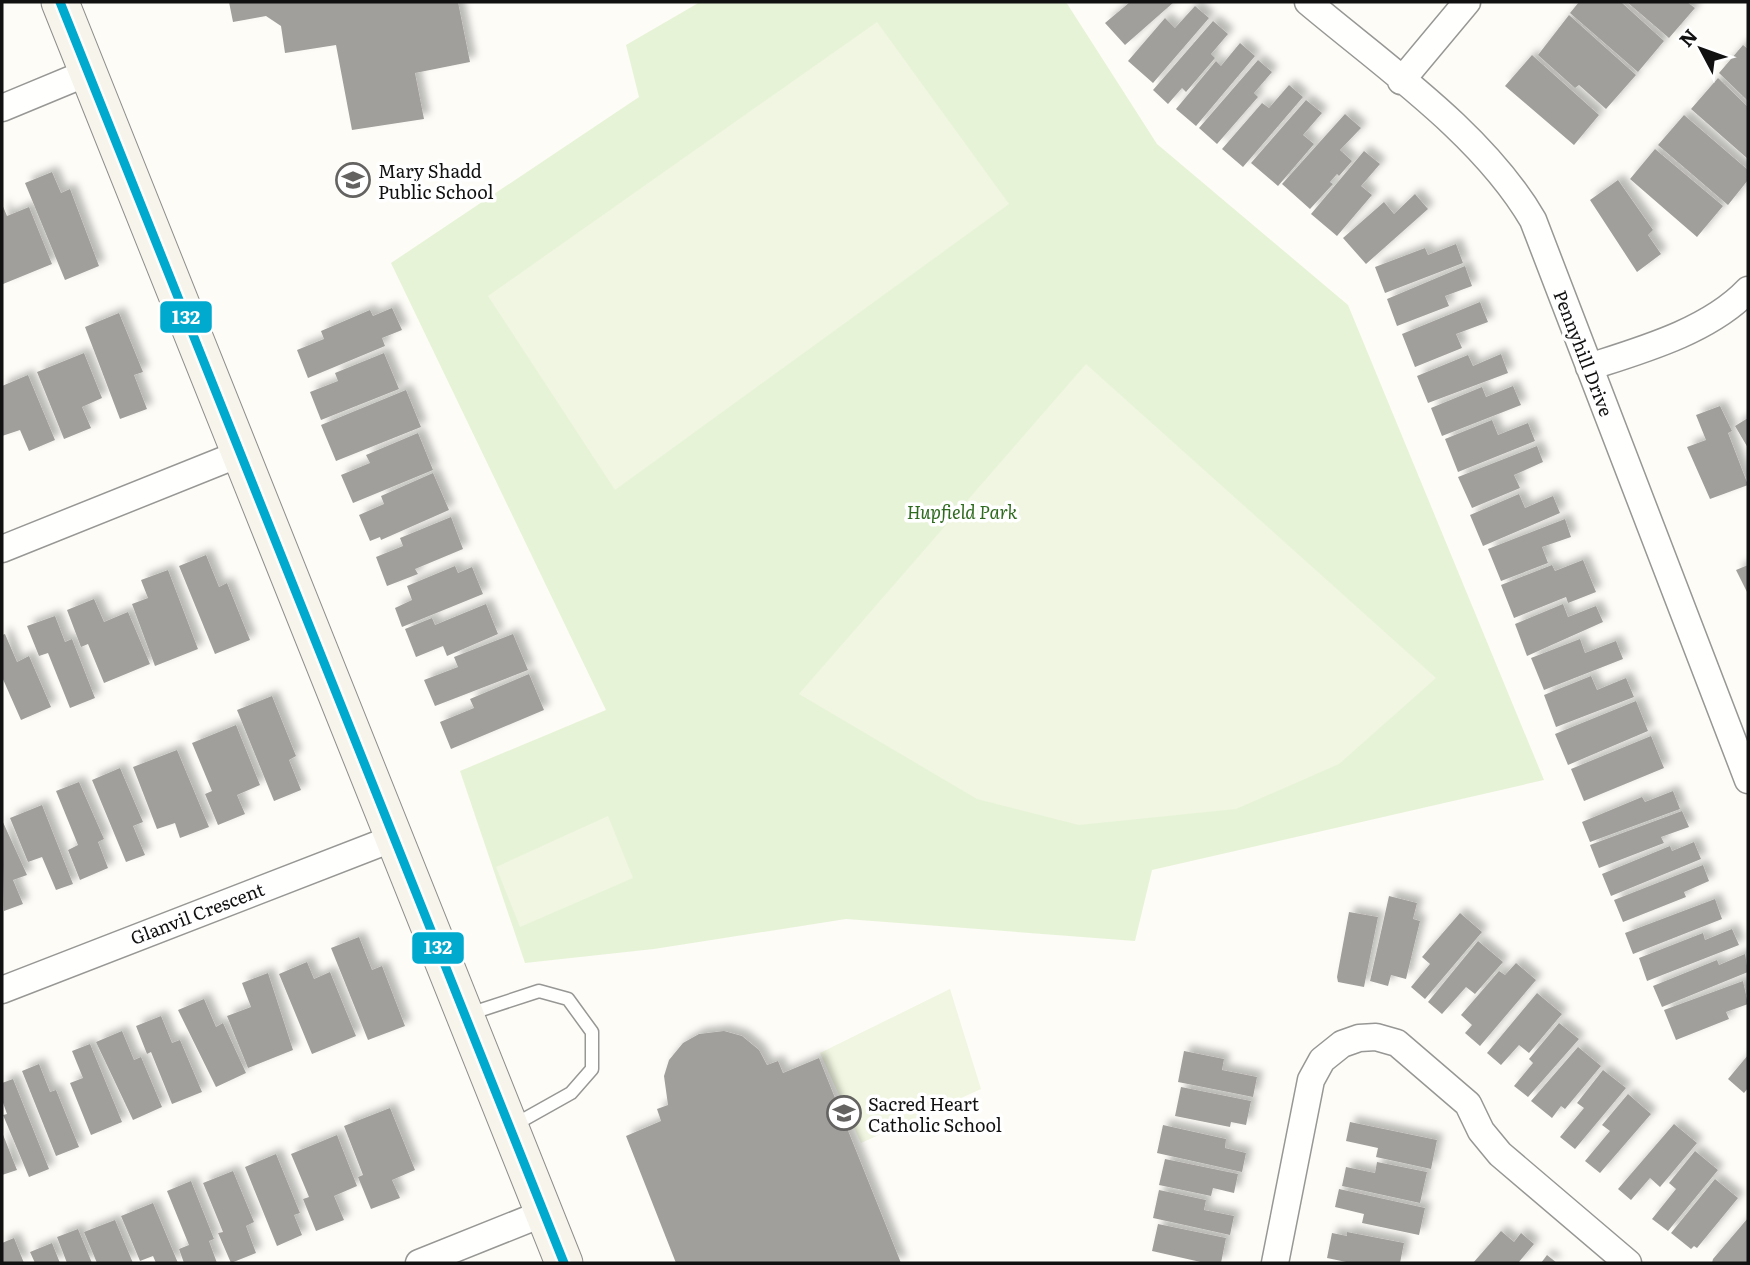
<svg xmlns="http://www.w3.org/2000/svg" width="1750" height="1265" font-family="Literata,serif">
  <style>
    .green { fill: #e7f3d7 }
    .pitch { fill: #f0f6e1 }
    .building { fill: #a19f9c; filter: url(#shadow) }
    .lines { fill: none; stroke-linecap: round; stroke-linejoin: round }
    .lane-casing { stroke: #979795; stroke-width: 15 }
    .street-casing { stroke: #979795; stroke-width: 29 }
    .secondary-casing { stroke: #8e8d8b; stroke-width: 39 }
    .lane { stroke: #fffffe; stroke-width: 12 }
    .street { stroke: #fffffe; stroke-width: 26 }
    .secondary { stroke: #f6f4eb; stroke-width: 37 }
    .bus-1-casing { stroke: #fff; stroke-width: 14 }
    .bus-1 { stroke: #00a9ce; stroke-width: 9 }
    .labels { text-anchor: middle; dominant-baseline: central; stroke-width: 7; stroke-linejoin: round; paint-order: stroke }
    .poi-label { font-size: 18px; fill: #111; stroke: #fff; text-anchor: start }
    .street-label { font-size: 18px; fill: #111; stroke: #fff }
    .park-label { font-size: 18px; font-style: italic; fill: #2f6b1f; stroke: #fff }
    .line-badge { stroke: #fff; stroke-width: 2.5 }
    .badge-label { font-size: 19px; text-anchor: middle; font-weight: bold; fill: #fff }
  </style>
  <defs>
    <filter id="shadow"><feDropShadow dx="6" dy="-6" stdDeviation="3.5" flood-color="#0004"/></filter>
  </defs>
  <rect width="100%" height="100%" fill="#fdfcf7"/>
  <path class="green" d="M700,2H1066L1157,144L1348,305L1544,780L1152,870L1135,941L846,919L654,949L525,963L460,771L606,710L391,263L639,97L626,45Z"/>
  <path class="pitch" d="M877,22L1009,204L615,490L488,296Z
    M1086,364L1436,678L1339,764L1236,809L1079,825L977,799L799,694Z
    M608,816L633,878L520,927L496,867Z
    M950,989L981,1089L861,1143L820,1053Z"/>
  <path class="building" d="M229,2H458L470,62L415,73L424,119L352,130L336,45L285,53L281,26L266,16L233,22Z
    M1130,2H1174L1125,45L1105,23Z
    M1579,2H1621L1664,41L1638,72L1570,13Z
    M1627,2H1687L1695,8L1669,38Z
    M1195,6L1209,18L1153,83L1128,61L1165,18L1175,28Z
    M1569,15L1636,75L1606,109L1579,85L1575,88L1538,55Z
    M1213,21L1228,34L1211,54L1215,58L1186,92L1182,88L1168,104L1153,90Z
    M1240,43L1255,56L1196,126L1176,109L1216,61L1221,66Z
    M1743,45L1748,49V101L1719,73Z
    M1532,55L1599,115L1574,145L1505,86Z
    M1258,60L1272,72L1254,93L1258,97L1217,144L1199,128Z
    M1718,78L1748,107V159L1691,109Z
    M1289,85L1303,97L1243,167L1222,149L1262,103L1269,108Z
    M1306,100L1322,113L1303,135L1314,144L1278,186L1251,163Z
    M1345,114L1361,128L1340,150L1352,161L1339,176L1337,174L1330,182L1333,184L1310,209L1282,184Z
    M1684,115L1748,170V180L1728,205L1658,145Z
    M1655,149L1723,206L1697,237L1630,179Z
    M1364,151L1380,164L1361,186L1372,195L1337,236L1311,214Z
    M52,172L61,193L70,189L99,266L65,280L25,183Z
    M1618,180L1653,230L1648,235L1661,254L1637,272L1590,200Z
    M1415,194L1428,209L1366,264L1343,238L1384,202L1394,214Z
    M2,204L7,216L29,207L52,264L3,284Z
    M1456,244L1463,263L1385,293L1375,267L1425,248L1428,255Z
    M1465,266L1472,286L1445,296L1449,306L1397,326L1387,299Z
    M1480,302L1488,322L1456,334L1462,348L1415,367L1402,334Z
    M392,308L402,330L382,338L385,346L308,378L297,350L324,339L321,331L370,310L373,316Z
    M119,313L143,372L134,375L147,409L120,419L85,327Z
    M84,353L102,398L82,407L91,428L64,439L37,372Z
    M384,353L399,389L321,420L310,392L338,381L335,373Z
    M1501,354L1508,373L1428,403L1417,376L1468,355L1473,366Z
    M28,375L55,440L29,451L20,430L2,436V386Z
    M1513,386L1521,405L1442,436L1431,408L1482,387L1486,397Z
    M406,390L421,427L336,461L321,425Z
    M1720,406L1732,431L1728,433L1748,485L1710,499L1687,447L1706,440L1696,415Z
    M1748,418V448L1735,426Z
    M1492,420L1498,435L1528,423L1535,441L1458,472L1445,439Z
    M418,433L433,470L353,503L341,475L370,463L366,455Z
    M1537,446L1543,462L1514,475L1520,488L1472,508L1458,477Z
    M433,473L449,510L381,540L380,537L370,541L359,515L384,504L381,496Z
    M1519,494L1525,508L1553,496L1560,513L1483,546L1470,515Z
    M451,517L463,549L415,569L418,574L387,586L376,557L403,546L400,538Z
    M1565,519L1571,537L1542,547L1548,563L1501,581L1488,549Z
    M206,555L219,587L227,583L250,640L215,654L179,566Z
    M1583,560L1596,592L1568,603L1566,597L1514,618L1501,585L1552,565L1555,571Z
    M1748,565V594L1736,570Z
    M455,566L458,573L472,567L483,594L402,627L395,608L412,600L407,586Z
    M168,570L198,649L155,666L132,604L148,598L141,580Z
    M94,599L104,622L128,612L150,664L104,683L88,644L81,647L67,610Z
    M486,604L498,634L447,656L443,646L416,657L405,629L432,618L435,625Z
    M1563,604L1568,617L1596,606L1603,622L1527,656L1515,624Z
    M55,616L65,642L72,639L95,698L70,708L48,653L39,656L27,626Z
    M5,634L17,662L29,656L51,707L21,720L2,677V635Z
    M513,634L528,670L435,706L424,680L458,667L454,657Z
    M1580,639L1585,653L1616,641L1623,659L1544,690L1531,658Z
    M529,674L544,710L451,749L440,722L474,708L470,699Z
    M1591,676L1597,690L1626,678L1634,697L1556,727L1544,695Z
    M272,696L296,756L289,760L301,790L274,801L237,710Z
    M1636,701L1648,731L1568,765L1555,734Z
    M236,725L260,785L237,795L245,814L218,825L205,794L212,791L192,743Z
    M1651,736L1664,768L1584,801L1571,769Z
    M177,750L209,827L180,838L175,823L157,829L133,767Z
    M120,768L143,822L133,826L145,855L126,862L92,780Z
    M79,782L104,839L98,842L108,868L80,880L68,850L78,845L56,791Z
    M1673,791L1680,809L1590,842L1582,822L1642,797L1645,802Z
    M42,805L73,884L56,890L42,857L28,862L10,818Z
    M1682,811L1689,827L1661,837L1664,843L1599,868L1590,845Z
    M2,820L27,875L13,880L23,904L4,911Z
    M1694,842L1701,859L1611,896L1602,874L1670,846L1672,851Z
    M1703,865L1709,881L1684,892L1686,897L1623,922L1614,900Z
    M1389,896L1417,903L1413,919L1420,921L1406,979L1391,975L1388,986L1370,981Z
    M1715,899L1722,919L1633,954L1625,933Z
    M1349,912L1378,917L1364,987L1338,982L1337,977Z
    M1460,913L1482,932L1425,999L1411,987L1430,964L1422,957Z
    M1732,929L1739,945L1647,981L1639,958L1703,933L1705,940Z
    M359,937L372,970L382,966L405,1026L368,1040L331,948Z
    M1478,941L1503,962L1475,994L1466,987L1442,1014L1428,1002Z
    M1745,954L1748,972L1662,1007L1653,986L1717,960L1719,965Z
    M307,962L314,979L330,972L356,1036L312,1054L279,974Z
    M1516,963L1536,980L1480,1046L1465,1033L1472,1025L1461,1015L1499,971L1505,975Z
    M268,973L293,1050L248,1068L227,1016L251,1007L242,983Z
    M1743,981L1748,1004L1726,1012L1729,1019L1676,1040L1664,1010Z
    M1537,993L1562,1014L1529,1053L1519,1045L1501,1065L1487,1053Z
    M204,999L216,1027L223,1023L246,1073L216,1087L178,1010Z
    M161,1016L172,1043L180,1040L202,1092L172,1104L151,1052L147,1054L136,1026Z
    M1559,1023L1579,1039L1528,1097L1514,1086L1533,1063L1529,1059Z
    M122,1031L134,1060L141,1057L162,1107L133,1120L96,1042Z
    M724,1031L742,1036L759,1050L767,1065L778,1061L783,1073L819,1058L901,1263H676L626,1136L661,1121L657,1109L668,1105L664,1076L669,1060L683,1043L699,1034Z
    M90,1044L122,1122L91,1135L70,1083L83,1078L72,1051Z
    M1578,1047L1601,1066L1565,1109L1561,1106L1552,1118L1531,1101Z
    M1184,1051L1224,1059L1222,1070L1257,1077L1253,1097L1178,1082Z
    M1748,1055V1088L1744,1093L1728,1079Z
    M39,1064L50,1092L56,1090L79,1147L56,1156L22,1071Z
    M1603,1070L1626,1088L1575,1149L1560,1137L1584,1108L1577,1103Z
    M13,1079L49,1169L29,1177L3,1115L7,1114L2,1100V1083Z
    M1181,1087L1251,1101L1246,1125L1231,1122L1230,1127L1175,1116Z
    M1628,1094L1651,1114L1600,1173L1585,1161L1610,1131L1602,1125Z
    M390,1108L415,1170L392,1180L400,1198L371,1209L358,1177L363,1175L344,1126Z
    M1350,1122L1437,1140L1431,1169L1376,1157L1378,1148L1346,1141Z
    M1674,1124L1697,1143L1660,1187L1650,1178L1631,1200L1618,1189Z
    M1163,1125L1226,1139L1225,1148L1246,1153L1242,1172L1157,1153Z
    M2,1132L17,1170L2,1175Z
    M337,1135L357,1186L334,1196L344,1220L316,1231L303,1199L309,1197L291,1154Z
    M1695,1151L1718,1170L1668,1231L1652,1219L1676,1189L1669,1183Z
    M276,1154L300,1213L294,1215L302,1235L277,1246L245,1167Z
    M1165,1159L1238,1174L1234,1193L1213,1188L1211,1196L1159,1185Z
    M1377,1162L1427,1172L1420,1203L1342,1186L1346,1167L1375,1173Z
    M233,1171L254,1222L246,1226L256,1253L231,1263L218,1233L223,1232L203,1183Z
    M1715,1179L1738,1198L1697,1248L1694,1246L1691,1249L1671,1233Z
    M191,1181L214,1239L209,1241L217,1263H184L179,1249L189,1245L167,1191Z
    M1339,1189L1425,1208L1419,1235L1362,1223L1364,1214L1335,1207Z
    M1159,1190L1206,1200L1204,1210L1234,1216L1230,1235L1153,1218Z
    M153,1203L178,1263H156L153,1256L140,1261L121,1216Z
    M1748,1218V1262L1712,1263L1713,1259Z
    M115,1220L133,1263H97L84,1232Z
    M1158,1224L1226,1238L1221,1263H1205L1152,1251Z
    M78,1229L92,1263H67L57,1237Z
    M1501,1231L1514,1242L1521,1233L1534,1244L1518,1263H1473Z
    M1347,1232L1404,1243L1400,1263H1351L1327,1258L1332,1233L1347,1236Z
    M14,1238L24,1263H2V1243Z
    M52,1243L60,1263H35L30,1252Z
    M1547,1255L1557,1263H1541Z"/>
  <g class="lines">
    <g class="lane-casing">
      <path id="lane" d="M469,1014L539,991L568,999L592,1032V1069L571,1093L514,1125"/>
    </g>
    <g class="street-casing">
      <path id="street" d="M1308,2C1384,66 1483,134 1533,220L1748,780
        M1401,81L1467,2
        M2,108L89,72
        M1589,367C1642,350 1709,331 1748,290
        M2,549L239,454
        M2,990L394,838
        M419,1263L544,1213
        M1275,1263L1311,1080L1322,1060L1342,1044L1359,1038L1376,1037L1397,1043L1468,1104L1481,1131L1500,1154L1628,1263"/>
    </g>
    <g class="secondary-casing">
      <path id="secondary" d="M60,2L564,1263"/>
    </g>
    <use href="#lane" class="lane"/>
    <use href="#street" class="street"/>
    <use href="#secondary" class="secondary"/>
    <g class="bus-1-casing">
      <path id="bus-1" d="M60,2L564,1263"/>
    </g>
    <use href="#bus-1" class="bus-1"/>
  </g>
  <defs>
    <g id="school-ring" transform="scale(1.75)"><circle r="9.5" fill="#fff" stroke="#646362" stroke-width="1.5"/><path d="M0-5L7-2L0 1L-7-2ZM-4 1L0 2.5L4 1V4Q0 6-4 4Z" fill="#646362"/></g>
  </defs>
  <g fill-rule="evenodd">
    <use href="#school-ring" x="353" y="180"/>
    <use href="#school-ring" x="844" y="1113"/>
  </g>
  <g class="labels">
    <g class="poi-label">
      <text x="378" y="170">Mary Shadd<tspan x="378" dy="21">Public School</tspan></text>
      <text x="868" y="1103">Sacred Heart<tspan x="868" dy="21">Catholic School</tspan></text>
    </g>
    <g class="street-label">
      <text transform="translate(1584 353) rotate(69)">Pennyhill Drive</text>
      <text transform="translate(197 913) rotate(-21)">Glanvil Crescent</text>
    </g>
    <g class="park-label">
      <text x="962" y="511">Hupfield Park</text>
    </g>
  </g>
  <g class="line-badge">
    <rect x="159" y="300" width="54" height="34" rx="7" fill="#00a9ce"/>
    <rect x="411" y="931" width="54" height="34" rx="7" fill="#00a9ce"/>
  </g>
  <g class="badge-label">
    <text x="186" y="324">132</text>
    <text x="438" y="954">132</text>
  </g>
  <rect width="1750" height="1265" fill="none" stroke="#111111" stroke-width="7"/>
  <g transform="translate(1701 49) rotate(311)" stroke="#ffffff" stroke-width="5" paint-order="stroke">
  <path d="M0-5L12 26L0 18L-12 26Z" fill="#111111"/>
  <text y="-10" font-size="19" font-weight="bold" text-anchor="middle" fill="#111111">N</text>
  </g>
</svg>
